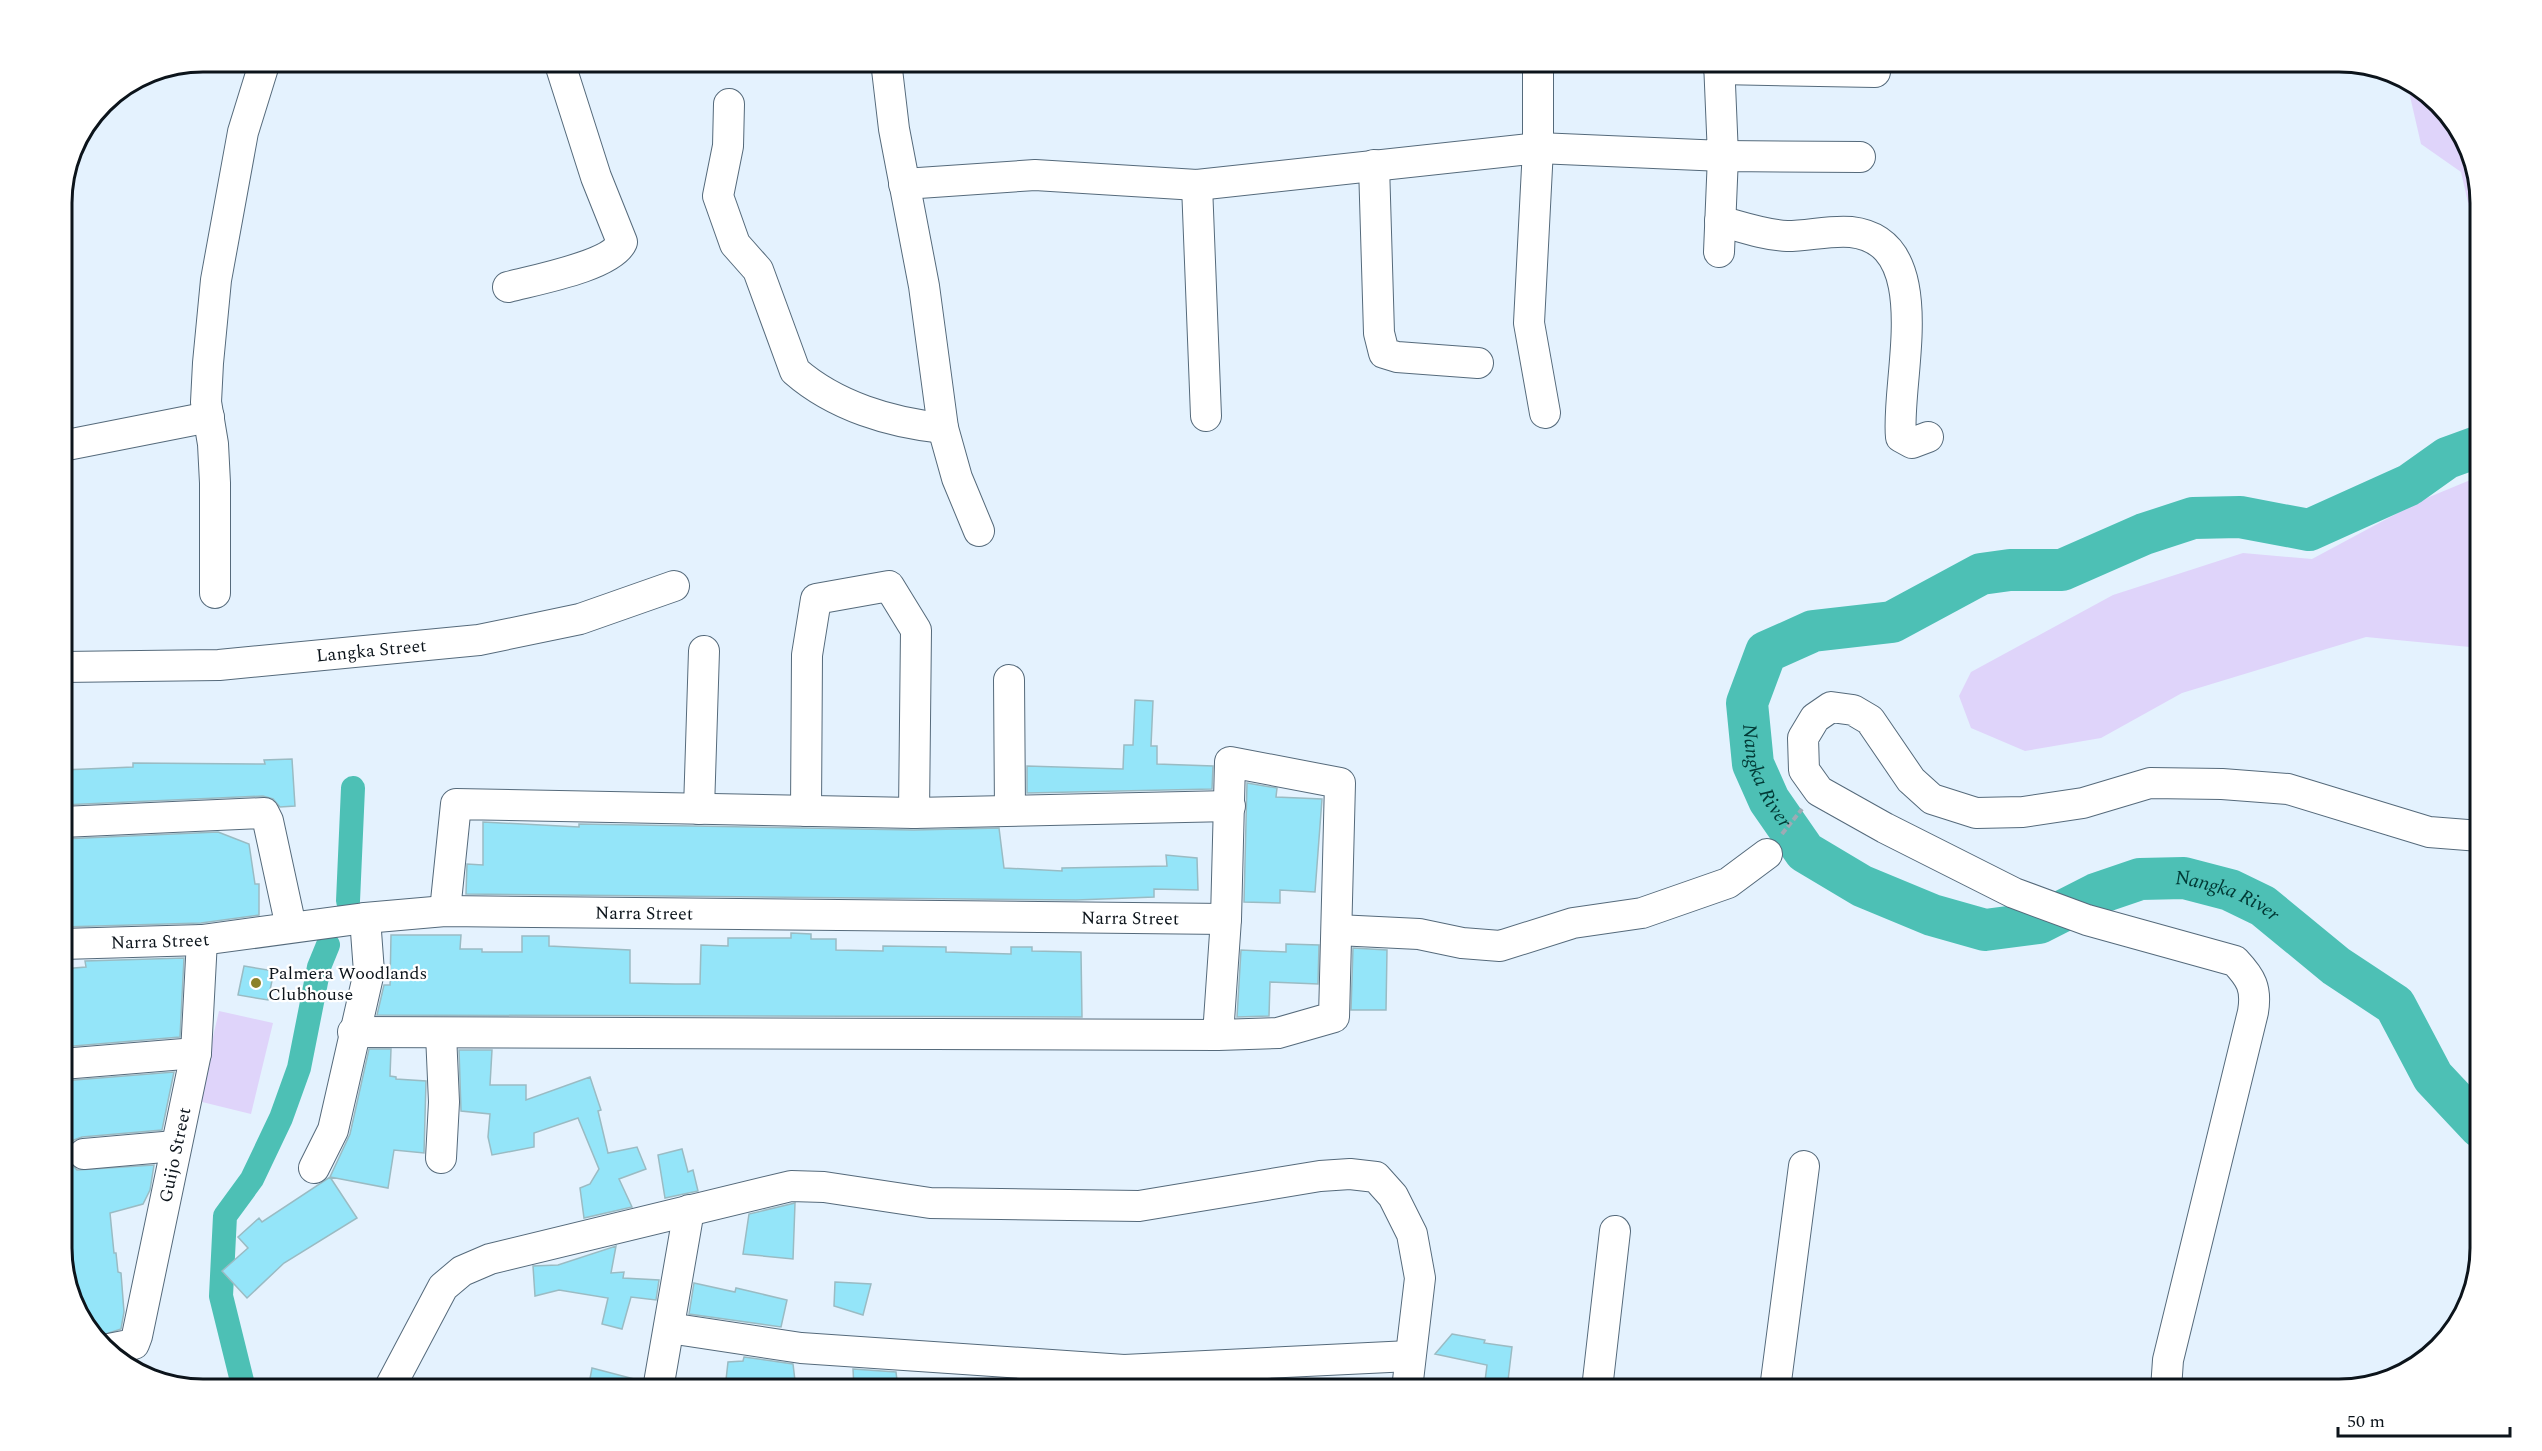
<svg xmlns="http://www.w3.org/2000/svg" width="2542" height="1451" font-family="Spectral,serif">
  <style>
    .green { fill: #dfd4fa }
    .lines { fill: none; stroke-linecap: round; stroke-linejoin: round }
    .canal { stroke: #4dc0b5; stroke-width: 24 }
    .river { stroke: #4dc0b5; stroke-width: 42 }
    .building { fill: #94e5f9; stroke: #9abbc3; stroke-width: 1.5 }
    .minor-casing { stroke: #556a7b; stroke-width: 32 }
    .path { stroke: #9eaab4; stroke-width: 4; stroke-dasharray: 6 3; stroke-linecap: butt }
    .minor { stroke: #fff; stroke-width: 30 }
    .poi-dot { fill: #8c8129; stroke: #fff; stroke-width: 2 }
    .labels { text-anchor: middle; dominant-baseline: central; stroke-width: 4.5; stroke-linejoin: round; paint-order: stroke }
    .street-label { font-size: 18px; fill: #0c141b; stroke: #fff }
    .poi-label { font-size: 18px; fill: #0c141b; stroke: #fff; text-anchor: start }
    .water-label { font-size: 20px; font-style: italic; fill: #013935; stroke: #fff }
    .rim { fill: none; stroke: #0c141b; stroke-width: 3 }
  </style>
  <rect width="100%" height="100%" fill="#e4f2fe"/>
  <path class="green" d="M2406,79L2457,125L2480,194V255L2461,172L2421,144Z
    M2480,476V648L2366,637L2182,693L2101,738L2025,751L1971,728L1959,696L1971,672L2113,595L2243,553L2312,559L2422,500Z
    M219,1011L273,1023L251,1114L198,1101Z"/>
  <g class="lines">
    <path class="canal" d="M348,901L353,788
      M244,1389L221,1296L225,1216L252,1179L281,1118L299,1068L319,967L328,945"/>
    <path class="river" id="s1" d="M2480,446L2447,458L2409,485L2309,530L2240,517L2193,518L2144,534L2062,570H2010L1981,574L1892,622L1813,631L1766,652L1747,703L1753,764L1769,800L1805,852L1862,886L1932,915L1985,930L2039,923L2096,894L2140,879L2184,878L2230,890L2263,906L2336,966L2395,1005L2433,1077L2480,1127"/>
  </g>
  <path class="building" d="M1135,700L1153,701L1151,746H1157V764L1213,766L1212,789L1027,793V766L1123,769L1124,745H1133Z
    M292,759L295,806L280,807L273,799L263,796L62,805V770L133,767V763L265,764L264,760Z
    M1247,783L1277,788L1276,797L1322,799L1315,892L1280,890V903L1244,902Z
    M483,822L579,827V824L914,830L999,828L1004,868L1062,871V868L1167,866L1166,855L1197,858L1198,890L1154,889V897L1076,900L466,894L467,864L483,865Z
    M218,832L249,844L255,884H259V915L201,923L62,927V839Z
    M791,933L811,934V939H836V950L883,951V946L946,947V952L1011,954V947H1032V951L1081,952L1082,1017L377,1015L384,985H390L391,935H461L460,949H482V952H522V936H549V946L630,950V983L675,984H700L701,945L728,946V938H791Z
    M1286,944L1319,945L1318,984L1270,982L1269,1016L1237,1017L1241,950L1286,952Z
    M1353,948L1387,950L1386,1010H1351Z
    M184,958L180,1037L62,1047V969L86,967L85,961Z
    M244,966L274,971L268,1000L238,995Z
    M369,1049H391L390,1076L396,1077V1079L426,1081L424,1153L394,1150L388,1188L330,1177L350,1134Z
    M459,1050H492L490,1085H526V1100L590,1077L601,1110L598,1111L608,1153L637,1147L646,1169L619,1179L632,1207L584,1218L580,1188L590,1184L599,1169L578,1118L534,1133V1147L492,1155L488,1137L490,1114L461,1111Z
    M174,1072L162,1130L82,1137L74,1140L68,1147L70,1163L77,1170L154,1165L150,1190L143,1204L110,1213L114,1253H116L118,1272L121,1273L124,1312L121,1329L97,1337L85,1326L62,1257V1081Z
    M682,1149L688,1172L693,1170L698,1191L665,1198L658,1155Z
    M330,1177L357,1218L284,1263L247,1298L222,1271L248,1248L238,1237L259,1218L262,1222Z
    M795,1203L793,1259L743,1254L749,1214Z
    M616,1246L611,1273L624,1272L623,1278L659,1280L656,1300L631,1297L622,1329L602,1324L608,1298L559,1290L535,1296L533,1266L558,1265Z
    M835,1282L871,1284L863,1315L834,1306Z
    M694,1283L735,1292L736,1288L787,1300L781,1327L689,1314Z
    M1452,1334L1485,1340L1484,1343L1512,1347L1507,1389H1484L1487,1365L1435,1354Z
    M744,1357L793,1364L796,1389H725L728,1362L743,1361Z
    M592,1368L642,1381L641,1389H588Z
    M853,1369L896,1372L898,1389H854Z"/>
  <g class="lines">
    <g class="minor-casing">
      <g id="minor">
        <path d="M886,61L894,129L924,286L943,428L957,478L979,531"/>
        <path d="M1538,61V148L1529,323L1545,413"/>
        <path d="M1719,69L1875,72"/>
        <path d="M729,104L728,146L718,196L735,244L758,270L795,371C835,406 891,423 943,428"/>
        <path d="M1374,165L1379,333L1384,353L1397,357L1478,363"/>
        <path d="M904,184L1035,175L1197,185L1538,148L1723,156L1719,61"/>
        <path d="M1197,185L1206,416"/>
        <path d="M1720,221C1742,227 1765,235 1787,236C1808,236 1830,230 1851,232C1939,242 1895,382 1901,437L1912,443L1928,437"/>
        <path d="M1719,252L1723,156L1860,157"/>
        <path d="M508,287C534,280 612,266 622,242L596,177L559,61"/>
        <path d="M62,446L209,417"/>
        <path d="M215,593V483L213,444L206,402L208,363L216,280L243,132L265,61"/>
        <path id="s2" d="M62,667L219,665L479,640L580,619L674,586"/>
        <path d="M1009,680L1010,810"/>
        <path d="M699,809L704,651"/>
        <path d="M806,811L807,655L816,599L889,586L916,630L914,813"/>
        <path d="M62,822L264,813L268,821L291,927"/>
        <path d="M445,911L456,804L914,813L1230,806"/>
        <path d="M1337,930L1419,934L1462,943L1500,946L1573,923L1642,913L1728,883L1767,854"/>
        <path id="s3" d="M62,944L202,940L365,918L445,911L1226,919"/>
        <path d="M353,1032L1218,1035L1278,1033L1334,1017L1340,783L1230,762L1226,919L1218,1035"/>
        <path d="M441,1034L444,1102L441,1158"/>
        <path d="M62,1064L196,1053"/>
        <path d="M84,1154L175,1146"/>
        <path d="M314,1168L333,1130L369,972L365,918"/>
        <path d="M669,1328L801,1348L1124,1370L1410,1356"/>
        <path id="s4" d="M109,1349L134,1344L137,1336L196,1053L202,940"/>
        <path d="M389,1389L443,1287L462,1271L490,1259L791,1186L824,1187L930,1203L1139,1206L1320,1176L1350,1174L1376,1177L1393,1196L1412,1234L1420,1278L1407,1389"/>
        <path d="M658,1389L689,1210"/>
        <path d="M1597,1389L1615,1231"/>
        <path d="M1775,1389L1804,1166"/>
        <path d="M2166,1389L2168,1360L2253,1012C2257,988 2251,978 2235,961L2087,920L2014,893L1885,828L1819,791L1804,770L1803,738L1815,718L1831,707L1853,710L1870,720L1911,780L1932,799L1976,813L2023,812L2083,803L2150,783L2222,784L2288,789L2429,832L2480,836"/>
      </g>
    </g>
    <path class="path" d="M1782,834L1802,809"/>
    <use href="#minor" class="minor"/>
  </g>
  <circle class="poi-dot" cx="256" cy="983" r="6"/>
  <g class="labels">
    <g class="street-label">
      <text stroke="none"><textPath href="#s2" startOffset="310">Langka Street</textPath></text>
      <text stroke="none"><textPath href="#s3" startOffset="584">Narra Street</textPath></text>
      <text stroke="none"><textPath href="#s3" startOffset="1070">Narra Street</textPath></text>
      <text stroke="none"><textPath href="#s3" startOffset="98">Narra Street</textPath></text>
      <text stroke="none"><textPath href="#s4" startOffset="219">Guijo Street</textPath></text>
    </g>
    <g class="poi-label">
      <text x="268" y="973">Palmera Woodlands<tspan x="268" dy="21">Clubhouse</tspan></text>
    </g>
    <g class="water-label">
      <text stroke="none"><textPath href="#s1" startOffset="894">Nangka River</textPath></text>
      <text stroke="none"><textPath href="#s1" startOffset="1434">Nangka River</textPath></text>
    </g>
  </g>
  <path d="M0 0H2542V1451H0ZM203 72H2339A131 131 0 0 1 2470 203V1248A131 131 0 0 1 2339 1379H203A131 131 0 0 1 72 1248V203A131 131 0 0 1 203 72Z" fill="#fff" fill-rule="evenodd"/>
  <path class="rim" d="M203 72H2339A131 131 0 0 1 2470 203V1248A131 131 0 0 1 2339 1379H203A131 131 0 0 1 72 1248V203A131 131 0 0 1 203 72Z"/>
  <path d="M2338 1427v9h172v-9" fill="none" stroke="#0c141b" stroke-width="3"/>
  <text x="2347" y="1427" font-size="18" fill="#0c141b" stroke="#ffffff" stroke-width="4.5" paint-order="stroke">50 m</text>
</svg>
